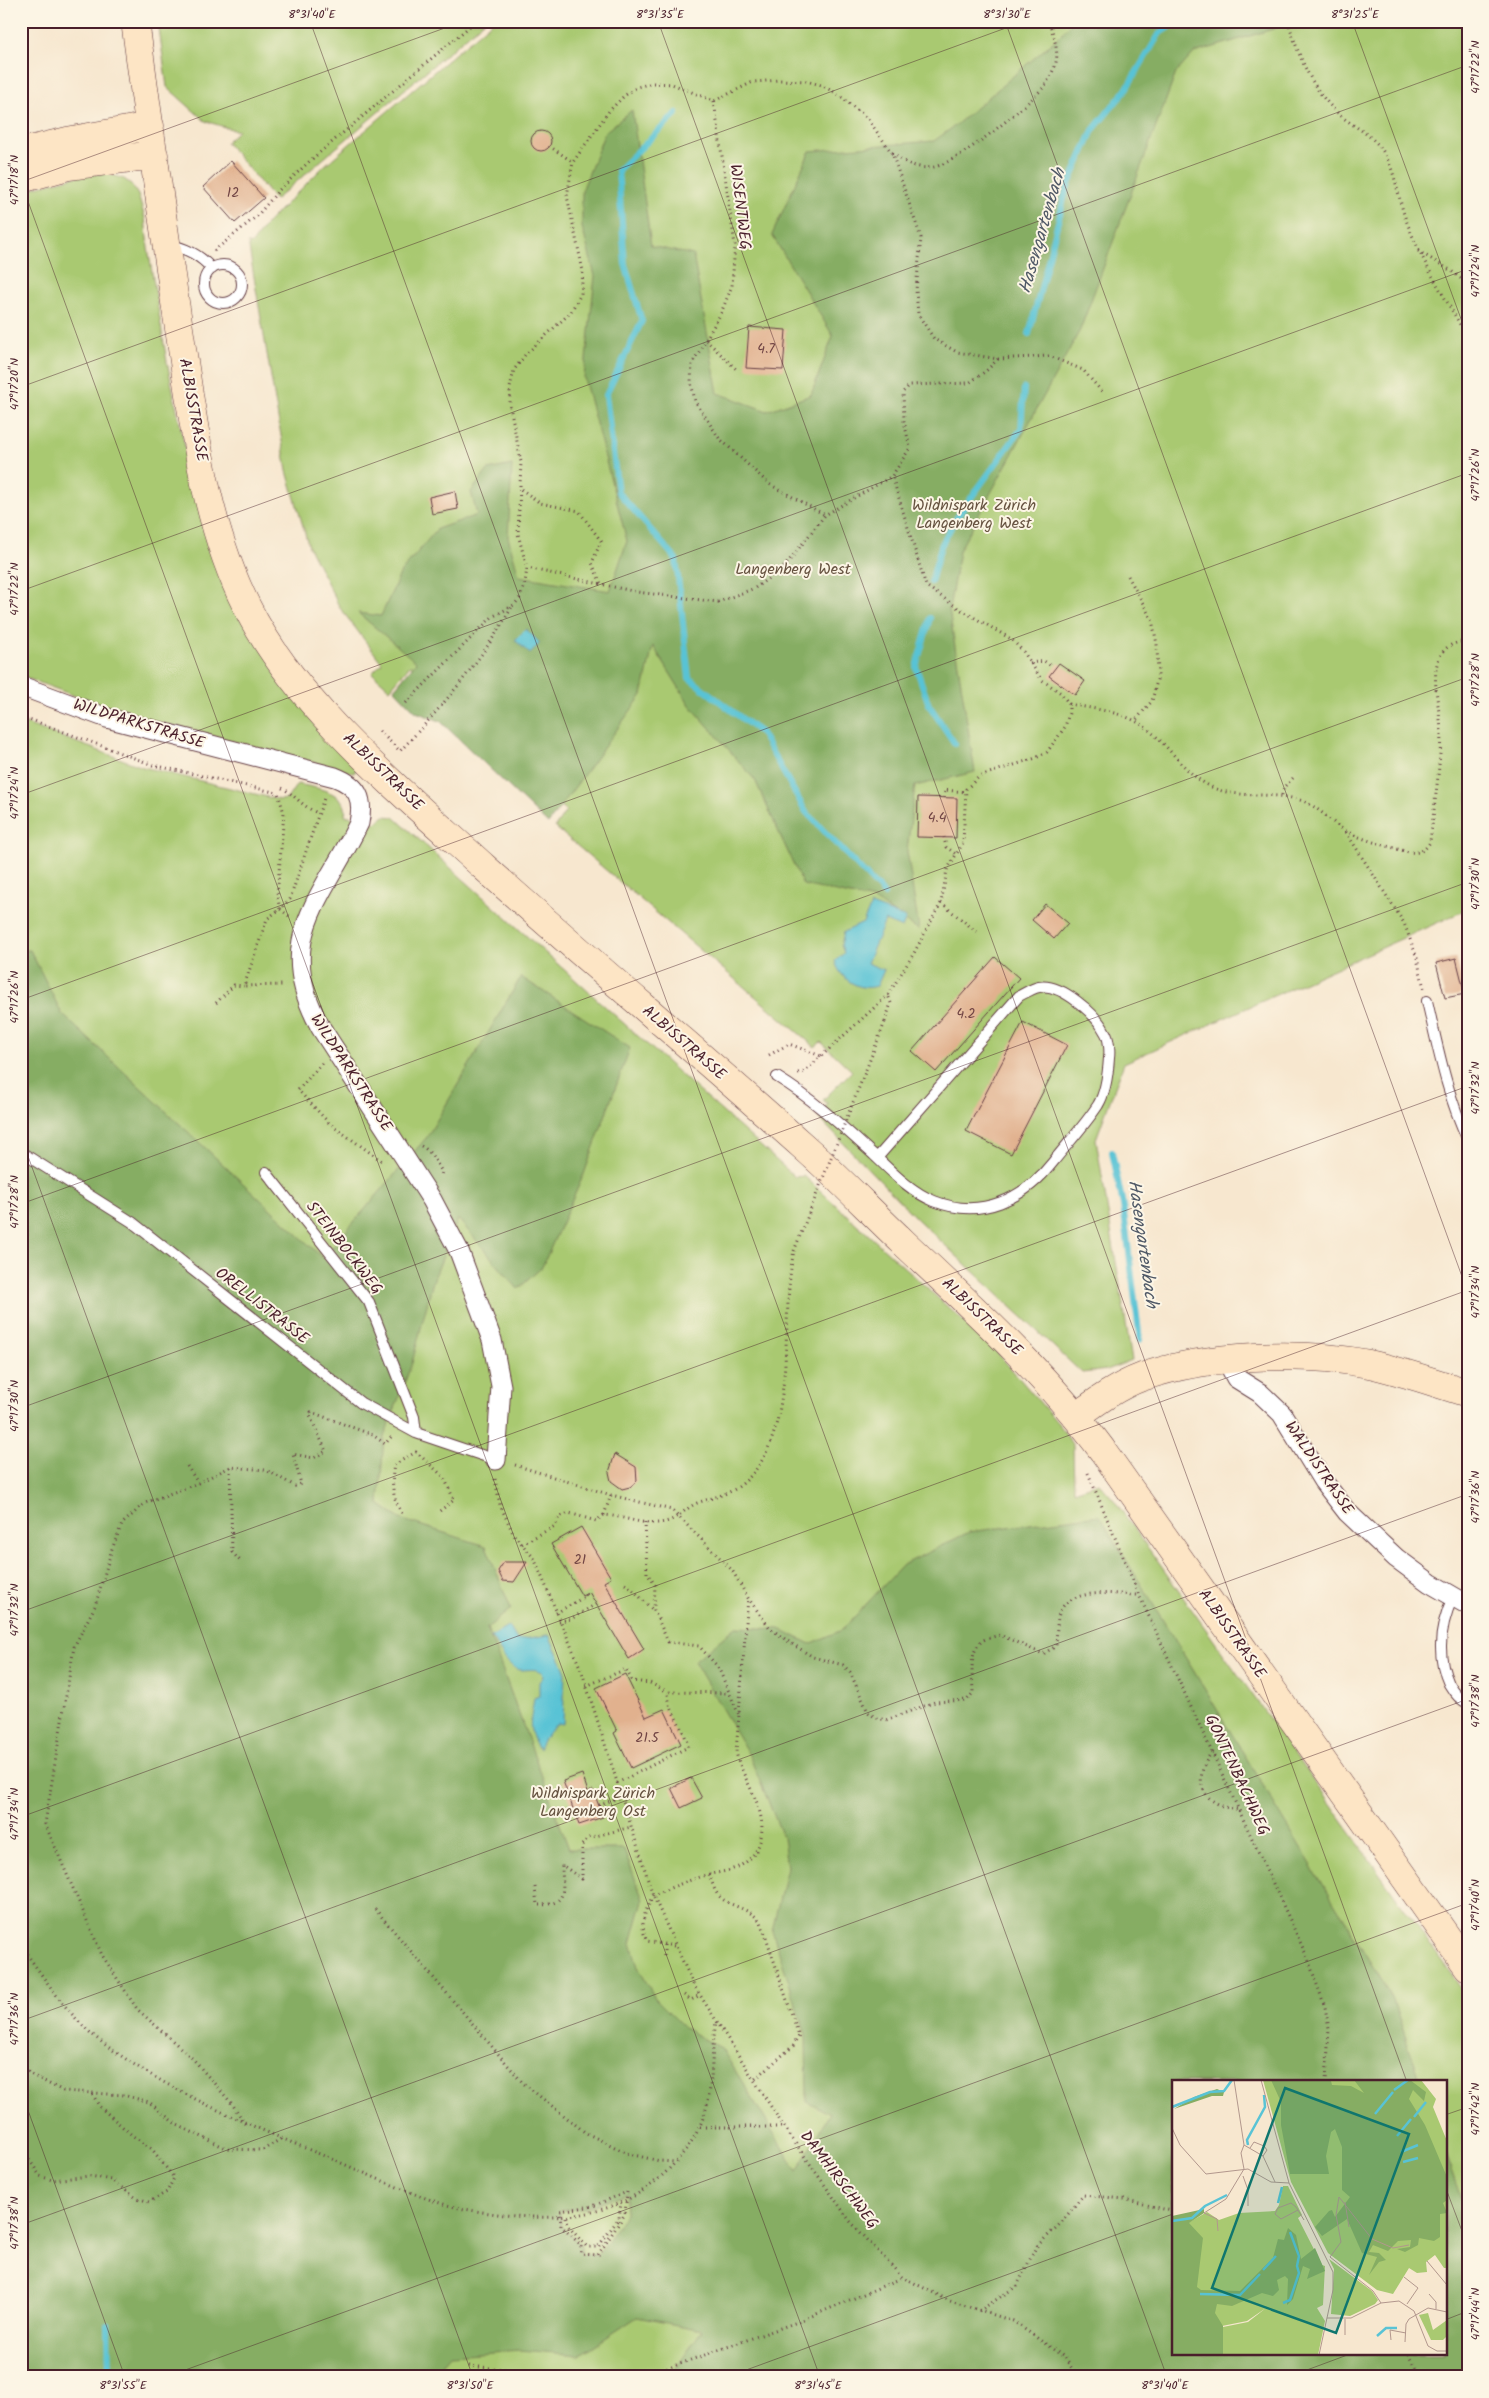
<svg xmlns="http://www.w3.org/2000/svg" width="1489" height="2398" font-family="Kalam,sans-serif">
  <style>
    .green { fill: #a9c971; stroke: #7a744e; fill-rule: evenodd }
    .forest { fill: #86ad63; stroke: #686647; fill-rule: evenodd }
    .water { fill: #59c3d5; stroke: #527180 }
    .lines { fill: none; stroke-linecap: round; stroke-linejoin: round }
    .stream { stroke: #59c3d5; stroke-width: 6 }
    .building { fill: #e1b18e }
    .lane-casing { stroke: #643d44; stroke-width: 12 }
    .street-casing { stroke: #643d44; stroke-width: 21 }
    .secondary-casing { stroke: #643d44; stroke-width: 29 }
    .path { stroke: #643d44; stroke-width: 3; stroke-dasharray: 1 4; stroke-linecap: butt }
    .lane { stroke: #fff; stroke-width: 10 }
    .street { stroke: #fff; stroke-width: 19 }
    .secondary { stroke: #fde5c5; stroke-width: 28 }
    .path-bridge { stroke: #643d44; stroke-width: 3; stroke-dasharray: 1 4; stroke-linecap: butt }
    .ticks { fill: none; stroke: #4a1f2b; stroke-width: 1; stroke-opacity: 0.45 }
    .labels { text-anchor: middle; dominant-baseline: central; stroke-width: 4; stroke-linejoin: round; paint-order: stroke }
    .number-label { font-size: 14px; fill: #704444 }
    .street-label { font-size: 16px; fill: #4a1f2b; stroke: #fcf5e5 }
    .park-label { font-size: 16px; fill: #665240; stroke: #fcf5e5 }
    .water-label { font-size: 18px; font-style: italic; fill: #4f5866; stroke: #fcf5e5 }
    .inset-river { fill: none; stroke: #59c3d5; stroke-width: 2.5 }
    .inset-road { fill: none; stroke: #b2978d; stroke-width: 1 }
    .view { fill: #0f766e; fill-opacity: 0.15; stroke: #0f766e; stroke-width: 2.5 }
    .inset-edge { fill: none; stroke: #4a1f2b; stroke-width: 2.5 }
    .neatline { fill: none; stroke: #4a1f2b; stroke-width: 2 }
    .ticks-label { font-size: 12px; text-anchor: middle; fill: #4a1f2b }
  </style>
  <rect width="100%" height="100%" fill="#fcf5e5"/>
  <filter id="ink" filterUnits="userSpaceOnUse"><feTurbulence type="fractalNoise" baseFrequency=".02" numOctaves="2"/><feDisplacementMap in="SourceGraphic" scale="10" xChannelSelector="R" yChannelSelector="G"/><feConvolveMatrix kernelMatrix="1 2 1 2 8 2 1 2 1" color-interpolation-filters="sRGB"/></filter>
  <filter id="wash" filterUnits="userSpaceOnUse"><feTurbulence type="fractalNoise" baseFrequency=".0096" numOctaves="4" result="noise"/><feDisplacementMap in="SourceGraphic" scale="20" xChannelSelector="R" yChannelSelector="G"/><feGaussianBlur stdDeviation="1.12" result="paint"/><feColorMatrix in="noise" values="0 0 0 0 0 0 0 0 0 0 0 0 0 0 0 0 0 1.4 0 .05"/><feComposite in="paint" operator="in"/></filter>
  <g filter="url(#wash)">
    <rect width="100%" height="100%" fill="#f7e7cf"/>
    <path class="green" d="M158,21H485L275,200L226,142L238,131L205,121L167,87Z
      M493,21H1468V909L1124,1063L1096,1139L1132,1360L1107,1370L1082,1373L917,1219L817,1116L828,1104L823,1100L852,1071L821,1042L815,1047L555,827L566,811L457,712L410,665L390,689L372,673L382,663L340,608L309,547L287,471L248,242L251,245L267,223L324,166Z
      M106,173L124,179L131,184L138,195L145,218L148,248L167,362L188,462L206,532L359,765L354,773L113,710L21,676V191L82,175Z
      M21,722L143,767L280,800L287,799L297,784C313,787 350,792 345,815L376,823L384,816L394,817L795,1177L804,1176L995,1350L1062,1428L1073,1446L1074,1491L1099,1483L1114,1500L1468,1998V2377H21ZM1173,2082H1445V2354H1173Z"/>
    <path class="forest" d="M1074,21H1299L1194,53L1176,73L1080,330L959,551L949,609L975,772L915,786L907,851L919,930L874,900L803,885L755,780L690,705L653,646L642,695L548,824L440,721L416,712L394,689L416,662L358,613L381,616L401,572L437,529L477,515L471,492L488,470L512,465L508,537L519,576L610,591L627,541L584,378L595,276L582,227V191L605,132L632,110L651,246L693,255L718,393L767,411L811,395L833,336L772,235L810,151L934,141L956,125L1053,42Z
      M30,950L62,1014L323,1258L427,1137L521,977L630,1048L584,1174L542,1267L518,1289L458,1219L433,1281L412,1363L384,1437L379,1504L400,1519L486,1546L511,1609L487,1628L569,1849H624L643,1900L631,1943L638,1967L655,1998L686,2029L722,2049L797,2171L830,2114L807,2101L806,2034L772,1931L787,1867L783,1837L749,1755L694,1661L736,1627L780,1629L810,1644L842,1630L903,1565L969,1532L1099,1515L1392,1998L1421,2082H1173V2354H1445V2153L1468,2218V2377H670L702,2330L637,2317L580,2355L520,2350L450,2355L431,2377H21V951ZM627,2193L625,2214L598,2255L581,2254V2245L561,2226L560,2211L593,2206Z
      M517,2373L520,2377H464L465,2376Z"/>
    <path class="water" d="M526,629L540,643L530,654L515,640Z
      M871,905L906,918L902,928L885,921L867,963L884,970L877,986C859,992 840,979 835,961L844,953L841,945L844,932L863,923Z
      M509,1626L517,1640L549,1635L565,1670L563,1724L558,1723C550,1729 543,1739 539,1749C526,1729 531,1720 534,1698L539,1696V1682L543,1677L542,1672C536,1668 528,1670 521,1670C507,1668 499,1648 491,1637Z"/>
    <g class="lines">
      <path class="stream" d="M677,113L618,170L625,264L642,321L606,395L618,492L676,559L689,678L761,733L806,812L884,894
        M1029,334L1066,191L1093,130L1125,91L1160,33L1179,21
        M931,582L941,546L955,520L1021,429L1024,388
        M930,618L916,667L929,705L955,744
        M1112,1152L1123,1205L1140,1340
        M108,2325L109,2377"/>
    </g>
    <g id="blocks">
      <path class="building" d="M531 141a10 10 0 1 1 20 0a10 10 0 1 1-20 0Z
        M231,161L264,198L235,223L203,187Z
        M749,327L786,330L783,370L746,368Z
        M455,491L458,509L432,514L429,497Z
        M1059,663L1085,681L1075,695L1049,676Z
        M918,797L957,798L956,838L917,837Z
        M1045,904L1068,923L1054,939L1032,920Z
        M995,957L1019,978L936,1072L912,1051Z
        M1456,958L1465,994L1445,998L1436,963Z
        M1023,1022L1067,1045L1011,1154L966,1131Z
        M615,1454L636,1467L637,1481L630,1487L622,1489L611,1481L609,1472Z
        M581,1527L611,1578L604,1582L644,1649L629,1659L589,1592L582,1596L551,1544Z
        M504,1562H527L514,1582L503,1581L498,1571Z
        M625,1674L646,1717L664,1709L681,1744L631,1768L614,1733L617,1731L596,1688Z
        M582,1774L588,1792L593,1790L603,1817L579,1825L563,1781Z
        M691,1778L702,1798L681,1808L671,1788Z"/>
    </g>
  </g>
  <g filter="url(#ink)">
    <use href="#blocks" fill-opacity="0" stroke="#643d44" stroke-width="1"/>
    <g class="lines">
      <g class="lane-casing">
        <path id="lane" d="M169,245C187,248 200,255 212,269
          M204 284a19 19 0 1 1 38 0a19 19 0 1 1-38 0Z
          M1427,1001C1438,1048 1447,1096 1468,1140
          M777,1077C813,1099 843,1127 874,1155C892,1172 911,1192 934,1201C981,1220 1024,1199 1053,1162C1068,1143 1085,1125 1098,1105C1106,1092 1108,1074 1109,1058C1110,1051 1109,1038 1105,1032C1096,1014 1061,983 1039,987C1033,988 1025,993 1019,996L877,1158
          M21,1152L132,1222L361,1403L416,1433L496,1460
          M266,1172L369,1302L414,1417L416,1433
          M1453,1597C1440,1625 1436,1655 1449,1684C1453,1691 1460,1700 1468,1703"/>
      </g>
      <g class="street-casing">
        <path id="street" d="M21,686L107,718L335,777C358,786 364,798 359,823C322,900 271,940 321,1028L432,1200L459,1251L492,1340L501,1386L496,1460
          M1227,1361L1236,1378L1260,1393L1282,1414L1323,1481L1347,1512L1396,1558L1430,1583L1468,1605"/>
      </g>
      <g class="secondary-casing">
        <path id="secondary" d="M135,21C149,126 164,231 180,335C194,426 205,524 247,607C296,706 403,793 484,867C590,962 699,1053 805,1148C839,1178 870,1211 903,1242C974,1309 1045,1373 1103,1451L1468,1967
          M21,152L67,141L150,126
          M21,179L68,166L154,155
          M1077,1416C1097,1401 1118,1386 1142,1377C1208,1354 1301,1351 1369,1364C1402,1371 1435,1383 1468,1393"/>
      </g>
      <path class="path" d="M1288,21C1299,57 1312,91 1341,116C1356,128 1374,136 1384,153C1397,174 1398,202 1408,225C1424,266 1447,300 1468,339
        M714,101L735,245L732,286L721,313L692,364L691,382L695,401L719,438L769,484L825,515
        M549,146L573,162
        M892,153C905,163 918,170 934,167C959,162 1023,109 1042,89C1047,84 1052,73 1055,66C1060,52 1053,35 1049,21
        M214,251L257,216L279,190L312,159L476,21
        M1418,251L1450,270L1468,284
        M706,340L736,369
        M998,359L1049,356L1083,370L1104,394
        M521,489L540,503L579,511L601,541L592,563L601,584
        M1128,576L1152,620L1157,644L1158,676L1152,701L1135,721
        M1030,663L1044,661L1051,666
        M406,703L492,617L514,605L520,598L525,583L527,568L518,534L521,462L510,406V388L514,370L525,355L570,313L581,294L583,271L567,196L573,162L609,111L624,96L637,87L653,83L672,84L714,101L753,82L780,80L806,81L821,85L836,93L867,118L892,153L921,238L916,290L918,314L934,339L957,352L998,359L986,371L969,383L910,385L903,392L904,421L910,448L892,476L825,515L785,566L755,588L718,602L637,592L527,568
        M1069,704C1093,709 1121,711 1142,725C1169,743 1185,777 1216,789C1243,799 1274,791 1303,801C1322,809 1331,823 1346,831C1365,841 1388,846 1408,852C1419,853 1424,852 1430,842C1434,807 1440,770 1441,734C1441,713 1431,680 1438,661C1443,647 1454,641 1468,642
        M21,716L153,765L278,793L284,813L277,896L280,909L267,919L244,986L284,985
        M379,731L400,751C442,707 483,659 513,605
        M282,788C295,795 304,808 318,813
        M1282,795L1284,787L1293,778
        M944,798L945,790L966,792
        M1346,832L1404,923L1417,958L1424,988
        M944,837L946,847L956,854
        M941,903L977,932
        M289,916L280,909L290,899L324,798
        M216,1003L234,985L244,986
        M885,1022L891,1003L888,995
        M769,1055L789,1044L821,1056
        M322,1063L298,1090L330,1124L382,1161
        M798,1073L804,1072L888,995L914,953L941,903L947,870L963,843L966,789L980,776L1036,758L1047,752L1065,727L1069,713V704L1061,693L1042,680L1023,651L1011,639L958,608L926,586L892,476
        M421,1146C431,1151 436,1162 442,1172L441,1177
        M515,1465L611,1495L672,1510L732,1570L748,1598L770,1628L789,1642L813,1657L843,1665L850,1672L868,1712L876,1718L886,1720L935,1702L967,1700L973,1693C973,1679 968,1653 981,1642C985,1638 994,1637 1000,1635L1043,1654L1056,1646C1057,1635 1056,1620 1060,1611C1073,1586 1116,1595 1139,1595
        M187,1466L198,1483
        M230,1467L232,1552L242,1563
        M1088,1473L1139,1595L1308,1959L1325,2007L1329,2029L1326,2082
        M495,1479L500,1505L514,1535L534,1558L582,1672L653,1895L693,1984L784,2127L850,2221L902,2277L950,2301L1013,2321L1064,2357L1078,2377
        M402,1513C392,1499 391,1481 394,1465L416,1452L444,1477L454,1500L437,1513
        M604,1515L611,1495
        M645,1522L647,1573L655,1585L654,1610L668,1642L699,1646L718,1667L739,1715
        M522,1544L555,1526L559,1517L569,1513L596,1521L604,1515C621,1516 637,1523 653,1523C676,1524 680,1511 697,1503C713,1497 729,1495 742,1484C800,1437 779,1317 794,1251
        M625,1584C635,1590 643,1601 653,1610
        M556,1613L586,1596L585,1594
        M559,1621L571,1619L596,1604
        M586,1686L626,1669L632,1681L650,1683L668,1692
        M1212,1752C1189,1783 1205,1807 1241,1810
        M617,1783L688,1747C685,1727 668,1712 668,1692L729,1693
        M599,1805L621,1797
        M709,1874C712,1881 714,1891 719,1896C731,1908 747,1906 761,1922L799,2036L793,2046L754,2080
        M535,1887L537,1905C570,1905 562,1890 562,1865L582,1879V1845L588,1838L631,1827
        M375,1909L523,2083L586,2133L629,2154L660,2161L675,2162
        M664,1945V1958
        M21,1946C46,1980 69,2018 103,2043C166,2090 240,2121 312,2151C353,2167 393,2187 434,2201C457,2209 481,2212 505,2215C579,2223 640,2211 687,2148C718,2105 708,2069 716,2022
        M674,1946L647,1941C638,1924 646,1911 653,1895C668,1889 684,1882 700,1877C710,1873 723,1873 733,1869C758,1860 766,1837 760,1813C755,1792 741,1774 736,1752L748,1598
        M684,1995L691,2000L700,1995
        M21,2064L30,2074L63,2091L123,2095L149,2102L177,2125L228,2149L263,2150L282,2138
        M245,2124L233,2105L193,2059L137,2009L102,1955L45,1824L74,1647L95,1606L112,1549L122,1524L145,1503L198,1483L230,1467L266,1470L295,1486L301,1484L293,1454L314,1458L326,1451L310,1416L311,1412L373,1435L385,1444L391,1437
        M700,2127H784
        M21,2147L40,2176L52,2180L90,2176L111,2180L135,2197L149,2202L167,2192L174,2178L152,2149L133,2136L99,2106L92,2093
        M627,2192L625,2214L598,2255L581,2254V2245L561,2226L560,2211L593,2206Z
        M566,2217L568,2226L587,2247H598L619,2218L621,2203
        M979,2311L1017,2286L1036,2247L1061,2223L1083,2195L1124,2199L1171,2211L1173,2214
        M1408,2354L1420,2377
        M469,2366L590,2377
        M643,2377L800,2321L904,2277"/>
      <use href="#lane" class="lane"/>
      <use href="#street" class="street"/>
      <use href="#secondary" class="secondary"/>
      <path class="path-bridge" d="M794,1251L885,1022"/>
    </g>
  </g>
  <path class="ticks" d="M310,21L1167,2377M658,21L1407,2082M1005,21L1468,1293M1352,21L1468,338M21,182L820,2377M21,182L464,21M21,387L1025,21M21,591L1468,65M21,795L1468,269M21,1000L1468,473M21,1137L473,2377M21,1204L1468,677M21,1408L1468,882M21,1612L1468,1086M21,1817L1468,1290M21,2021L1468,1494M21,2091L125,2377M1445,2115L1468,2107M1445,2186L1468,2247M21,2225L1468,1699M1445,2320L1468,2311M166,2377L1468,1903M727,2377L1173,2214M1288,2377L1350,2354"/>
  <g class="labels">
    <g class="number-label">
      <text x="233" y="193">12</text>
      <text x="766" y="349">4.7</text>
      <text x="937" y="818">4.4</text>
      <text x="966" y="1014">4.2</text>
      <text x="580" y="1560">21</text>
      <text x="647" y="1738">21.5</text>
    </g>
    <g class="street-label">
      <text transform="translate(740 207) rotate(83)">WISENTWEG</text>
      <text transform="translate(193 410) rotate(80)">ALBISSTRASSE</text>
      <text transform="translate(139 724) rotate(17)">WILDPARKSTRASSE</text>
      <text transform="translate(383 772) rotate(44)">ALBISSTRASSE</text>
      <text transform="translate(684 1043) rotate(41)">ALBISSTRASSE</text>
      <text transform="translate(351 1073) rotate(57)">WILDPARKSTRASSE</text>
      <text transform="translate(344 1248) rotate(52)">STEINBOCKWEG</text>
      <text transform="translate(262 1306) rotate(38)">ORELLISTRASSE</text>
      <text transform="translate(982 1317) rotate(44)">ALBISSTRASSE</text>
      <text transform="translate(1319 1468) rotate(56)">WALDISTRASSE</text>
      <text transform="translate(1232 1634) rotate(55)">ALBISSTRASSE</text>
      <text transform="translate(1237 1775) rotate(65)">GONTENBACHWEG</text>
      <text transform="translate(839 2180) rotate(53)">DAMHIRSCHWEG</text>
    </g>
    <g class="park-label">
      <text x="974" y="505">Wildnispark Zürich<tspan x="974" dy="18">Langenberg West</tspan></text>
      <text x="793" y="569">Langenberg West</text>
      <text x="593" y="1793">Wildnispark Zürich<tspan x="593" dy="18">Langenberg Ost</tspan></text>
    </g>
    <g class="water-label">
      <text transform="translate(1043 231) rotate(-74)">Hasengartenbach</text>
      <text transform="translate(1142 1244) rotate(82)">Hasengartenbach</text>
    </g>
  </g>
  <g transform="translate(1172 2080)">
    <rect width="275" height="275" fill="#f7e7cf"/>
    <path d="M91,0H249L264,19L261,27L275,61V188H272L263,175L254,182L255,192L245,193L237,188L221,214L205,210L156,173L119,102ZM111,106H116L130,135L126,138L150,185L153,186L151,225L145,228L153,241L146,275H51V247L76,242L94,228L75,241L50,246L23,215L29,157L16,143L35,132L47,140L67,133L103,131L107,125ZM157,179L200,211L206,220L203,224L178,236L159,234L162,189ZM256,233L261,250L275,240V256L271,260H259L247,235Z" fill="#a9c971"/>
    <path d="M99,0L159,1L160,5L179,6L192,13L182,0H238L254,12L252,21L241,10L237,19L253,45L275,97V120L271,123L275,133L268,134V157L262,161L247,158L246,165L233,172L225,169L238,167L239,160L226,161L216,171L201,165L197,172L207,173L214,180L207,182L197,195L205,177L190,173L175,139L150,156L143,147L157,131L160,130L163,137L178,117L170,110V67L163,49L159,52L154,76L157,94H118L109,45V22ZM45,9L52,12L51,16H40L2,29L22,17ZM32,129V133L17,143L31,158L25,207L29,210L68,211L101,178L106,159L112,160L116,148L124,155L129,179L143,168L153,191L135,199L138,189L131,186L121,219L115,225L116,199L113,196L105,200L107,210L101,216L90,213L60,226L45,224L43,233L51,246V275H0V136Z" fill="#86ad63"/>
    <path class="inset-river" d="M222,10L236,0M0,27L38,12L52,11L60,0M203,34L221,12M242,37L254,22M225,56L239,39M76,65L75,60L93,27L92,15M229,72L246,65M231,82L246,78M106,123L110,107M0,141L20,138L33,126L55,115M91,190L104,176M28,214L68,215L88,194M111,223L118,220L127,193L125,186L127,176L118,152M205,256L214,248H225"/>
    <path class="inset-road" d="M89,0L117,103L161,192V210L147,275M0,48L8,65L34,94L76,89L99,102L117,103M72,65L91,76L103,102M78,68L82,62L92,66L95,70L91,76M71,96L76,110V126M173,122L177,147M126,130L109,139L103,134L106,128L119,123L124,127L132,140M46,151L45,139L32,133L54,119L72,89L69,73L72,65L62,0M255,181L275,205M232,197L246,208L235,224M257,214L264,222V229M209,223L201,211L158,177L169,162L164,135L167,117L200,159L221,168L237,165M155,238H179L209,223L227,221L242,231L256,266L265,271H275M173,255V239M219,260L218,250L234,253M233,262L234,244L237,239L256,228L275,232"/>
    <path class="view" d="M113,8L237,54L164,253L40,208Z"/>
    <rect width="275" height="275" class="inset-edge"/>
  </g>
  <rect width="1489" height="2398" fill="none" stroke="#fcf5e5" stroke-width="55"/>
  <rect x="28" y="28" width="1434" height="2342" class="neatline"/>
  <g class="ticks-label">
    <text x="312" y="18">8°31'40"E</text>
    <text x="660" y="18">8°31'35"E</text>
    <text x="1007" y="18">8°31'30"E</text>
    <text x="1355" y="18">8°31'25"E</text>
    <text transform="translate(1475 67) rotate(-90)" y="4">47°17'22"N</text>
    <text transform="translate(14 180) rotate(-90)" y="4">47°17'18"N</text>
    <text transform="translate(1475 271) rotate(-90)" y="4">47°17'24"N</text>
    <text transform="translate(14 384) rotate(-90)" y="4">47°17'20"N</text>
    <text transform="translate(1475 475) rotate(-90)" y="4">47°17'26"N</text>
    <text transform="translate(14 589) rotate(-90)" y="4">47°17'22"N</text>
    <text transform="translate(1475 680) rotate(-90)" y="4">47°17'28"N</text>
    <text transform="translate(14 793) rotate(-90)" y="4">47°17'24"N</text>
    <text transform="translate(1475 884) rotate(-90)" y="4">47°17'30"N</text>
    <text transform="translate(14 997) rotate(-90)" y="4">47°17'26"N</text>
    <text transform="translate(1475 1088) rotate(-90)" y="4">47°17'32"N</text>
    <text transform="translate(14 1202) rotate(-90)" y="4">47°17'28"N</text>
    <text transform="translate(1475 1292) rotate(-90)" y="4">47°17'34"N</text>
    <text transform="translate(14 1406) rotate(-90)" y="4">47°17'30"N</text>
    <text transform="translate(1475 1497) rotate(-90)" y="4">47°17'36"N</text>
    <text transform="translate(14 1610) rotate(-90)" y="4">47°17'32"N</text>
    <text transform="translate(1475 1701) rotate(-90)" y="4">47°17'38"N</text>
    <text transform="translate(14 1814) rotate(-90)" y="4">47°17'34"N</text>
    <text transform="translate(1475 1905) rotate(-90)" y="4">47°17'40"N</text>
    <text transform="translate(14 2019) rotate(-90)" y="4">47°17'36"N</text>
    <text transform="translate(1475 2109) rotate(-90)" y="4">47°17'42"N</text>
    <text transform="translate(14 2223) rotate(-90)" y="4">47°17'38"N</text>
    <text transform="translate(1475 2314) rotate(-90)" y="4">47°17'44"N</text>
    <text x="123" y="2389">8°31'55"E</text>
    <text x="470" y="2389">8°31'50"E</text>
    <text x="818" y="2389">8°31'45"E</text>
    <text x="1165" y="2389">8°31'40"E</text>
  </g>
</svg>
